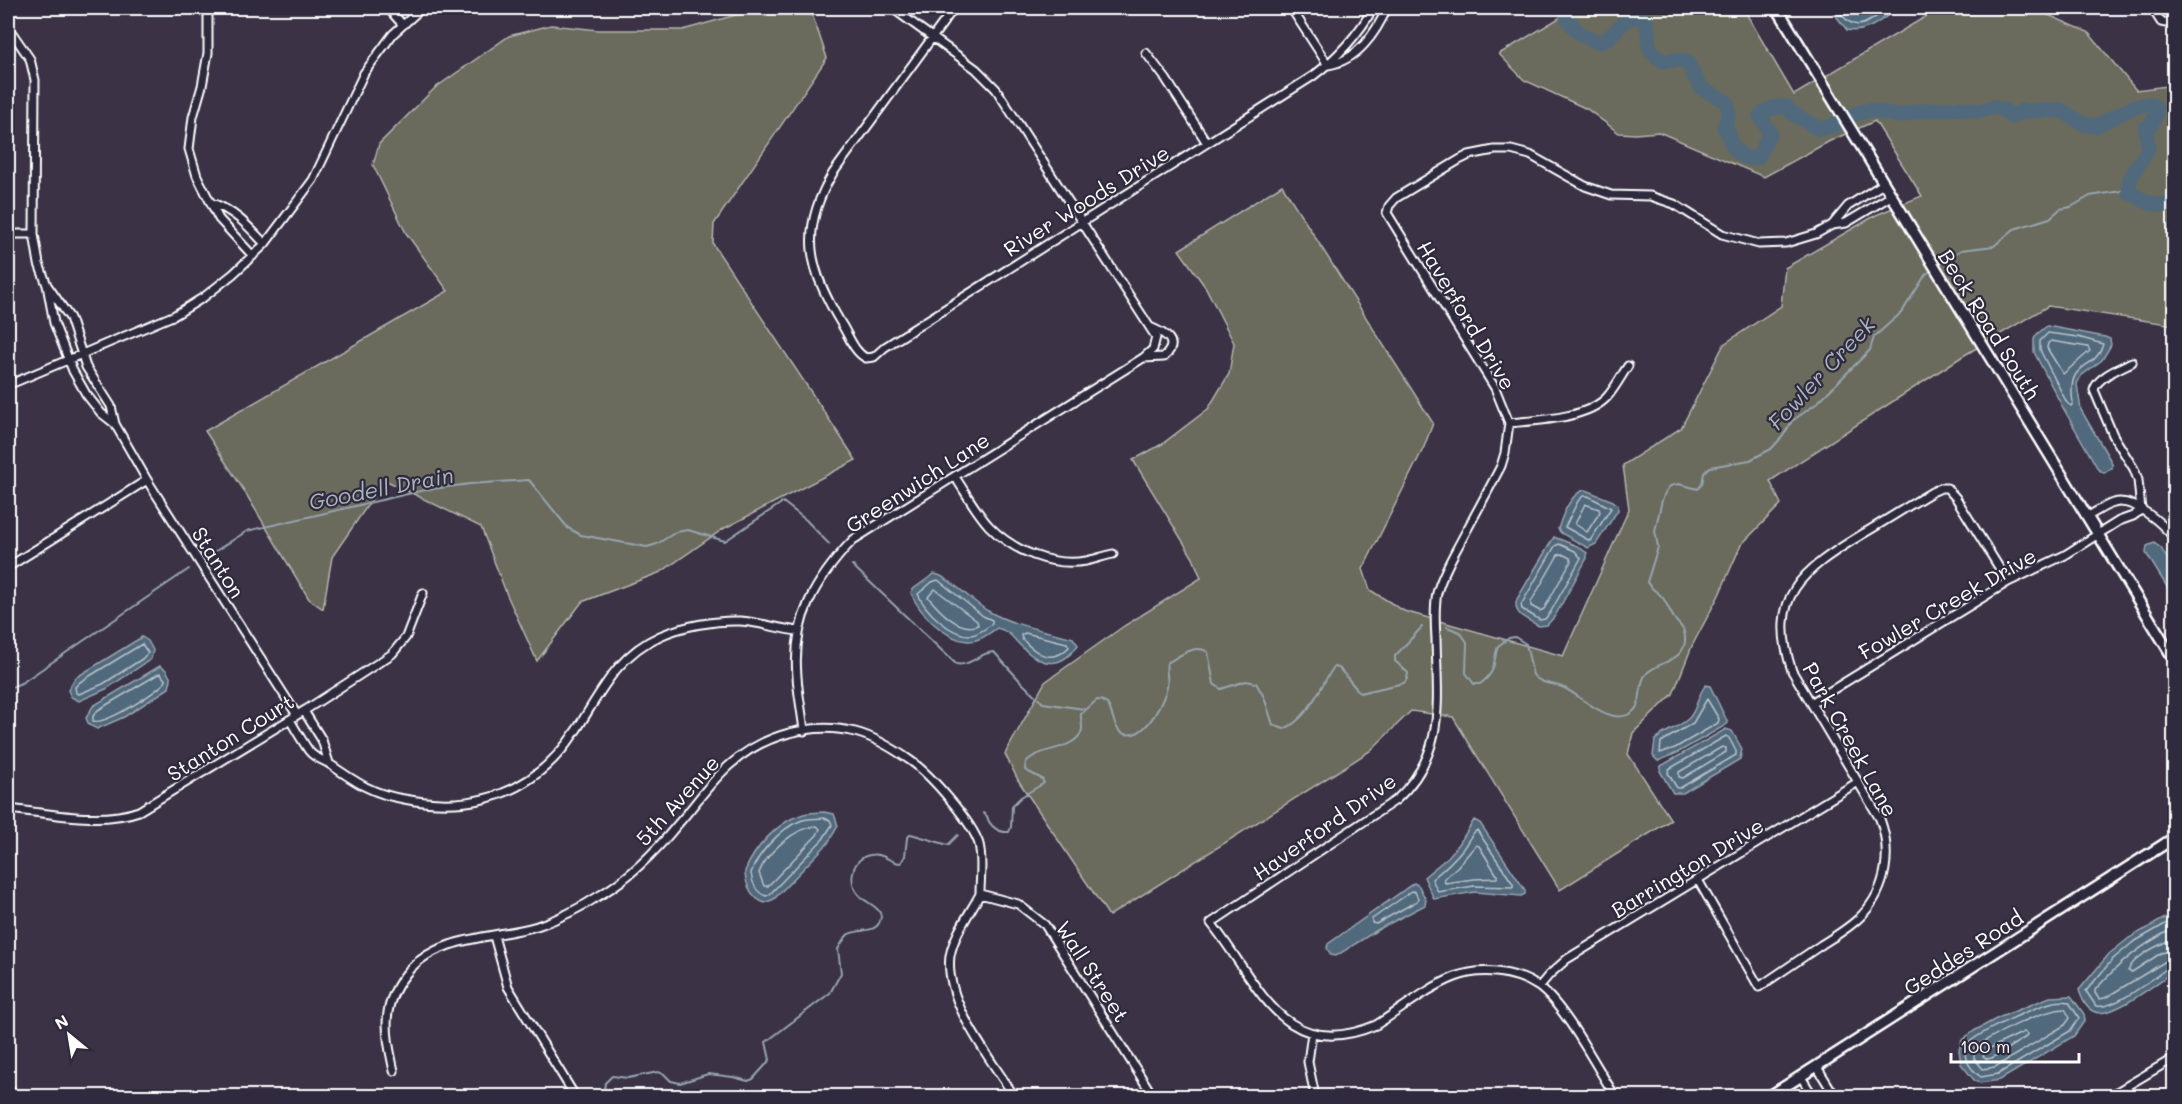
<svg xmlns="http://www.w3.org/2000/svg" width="2182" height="1104" font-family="Mali,sans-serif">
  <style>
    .green { fill: #6a6b5d; stroke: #b4b5ae; stroke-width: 1.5 }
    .water { fill: #51697c; stroke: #97a5b0; stroke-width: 1.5 }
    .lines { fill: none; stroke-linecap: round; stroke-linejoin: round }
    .shore { stroke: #b9c3cb; stroke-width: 1.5 }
    .stream { stroke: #97a5b0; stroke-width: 2 }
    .river { stroke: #51697c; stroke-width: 15 }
    .street-casing { stroke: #fff; stroke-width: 11 }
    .secondary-casing { stroke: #fff; stroke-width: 14 }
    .street { stroke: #2f2a3d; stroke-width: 7 }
    .secondary { stroke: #2f2a3d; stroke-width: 9 }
    .labels { text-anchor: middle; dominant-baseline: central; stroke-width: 4.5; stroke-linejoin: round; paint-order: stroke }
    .street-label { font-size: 21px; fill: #fff; stroke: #2f2a3d }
    .water-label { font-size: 22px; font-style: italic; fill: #a8b4be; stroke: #2f2a3d }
  </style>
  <rect width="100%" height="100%" fill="#3b3246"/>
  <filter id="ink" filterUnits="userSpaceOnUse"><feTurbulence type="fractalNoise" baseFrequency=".0167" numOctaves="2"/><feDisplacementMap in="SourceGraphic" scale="12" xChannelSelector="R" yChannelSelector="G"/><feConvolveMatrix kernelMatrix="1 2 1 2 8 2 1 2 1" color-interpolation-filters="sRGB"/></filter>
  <g filter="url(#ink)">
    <path class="green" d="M760,8H810L827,58L714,224L713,244L856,460L723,529L661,572L582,602L537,661L507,595L481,527L385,480L332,557L323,609L309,599L243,489L205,431L448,291L406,233L373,165L379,144L435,88L509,36L551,25L598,30H683Z
      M1576,8H1743L1794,95L1940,8H2032L2088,32L2136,90L2174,85V325L2048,306L1963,356L1770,481L1781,504L1741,545L1719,595L1692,646L1673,694L1633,733L1628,754L1671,820L1560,890L1453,717L1411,711L1370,751L1109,916L1018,780L1005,754L1045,682L1124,626L1201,578L1193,558L1133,460L1162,444L1208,409L1229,374L1234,343L1206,288L1179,250L1282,185L1433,423L1424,447L1363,569L1370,590L1404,611L1563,656L1629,509L1623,465L1681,428L1724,344L1781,306L1785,268L1876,215L1922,196L1875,121L1830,141L1764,177L1659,132L1635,134L1619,133L1587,109L1524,80L1499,54Z"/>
    <path class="water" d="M1830,8H1898C1882,19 1868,34 1847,30Z
      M2047,326L2105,337L2110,339L2111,345L2102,360L2081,376L2077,384L2081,410L2112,463V468L2104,473L2098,469L2062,406L2034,352V339L2037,334Z
      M1585,490L1613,501L1618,505V510L1596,544L1588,548L1561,533L1558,529C1562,516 1571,493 1585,490Z
      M1554,537L1577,546L1587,553V558L1555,616L1547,625L1539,626C1527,619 1512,615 1517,599Z
      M2154,543L2161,548L2174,571V598L2146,553L2147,546Z
      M934,574C946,574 975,604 988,611C1014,626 1044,630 1073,638L1078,645C1061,669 1043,667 1023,648C1014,640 1010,631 997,628C988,634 979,642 967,641C945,639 919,613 911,593L912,590Z
      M142,637L148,641L153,650L151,659L106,689L79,701L71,697L68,690L75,678Z
      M160,666L166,670L171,679L169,688L124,717L97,729L89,725L86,718L93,706Z
      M1706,685L1710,686L1728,723L1726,725L1677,753L1658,761L1653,756L1655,740C1664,731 1678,728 1688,719C1698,710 1697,694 1706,685Z
      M1726,729L1732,731L1742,749L1740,759L1683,793H1673L1660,771L1661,766Z
      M824,812L834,814L838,826L828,843L774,899L765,903C752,899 745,884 745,871C754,849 777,822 801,815C808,812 816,813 824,812Z
      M1474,820L1480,823L1525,890V894L1521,896L1475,892L1434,899L1424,877L1448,857L1459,844Z
      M1414,883L1419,886L1426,900L1425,905L1379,929L1336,956L1331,955L1327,948L1328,944Z
      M2174,913V971C2159,981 2112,1019 2095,1012C2086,1009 2082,999 2079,990L2109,954L2129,938Z
      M2071,996L2084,1014L2085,1020L2074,1036L2000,1080L1980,1083L1974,1080L1961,1064L1959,1050L1962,1040L1974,1031L1998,1018L2050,997Z"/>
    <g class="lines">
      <path class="shore" d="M1837,8C1855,36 1866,24 1888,8
        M2048,333L2078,337L2103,344C2095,373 2066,358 2073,403L2071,406L2067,403L2040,350V341Z
        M2051,341L2088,347L2090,351L2063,374L2047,348L2048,343Z
        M1583,496H1588L1611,508L1590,541L1565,527L1578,501Z
        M1585,504L1599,509L1600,512L1587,532L1575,524Z
        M1559,544L1575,551L1581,558L1550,613L1545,619L1540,620L1522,609L1521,605L1555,546Z
        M1562,554L1570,558L1571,561L1544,609L1540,611L1531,606V602L1558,555Z
        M938,580L983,616L992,620V624C985,629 979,634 971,635C951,636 925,611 918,594L932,582Z
        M935,589L977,621L978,625C959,633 939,610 928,597Z
        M1025,633L1067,643L1069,647C1052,665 1036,654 1022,639L1021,635Z
        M142,644L148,653L142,659L103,684L79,694L76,693L75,687L80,682Z
        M160,673L166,681C157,692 106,725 93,721V716L98,710Z
        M1707,699L1719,719L1718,723L1675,748L1660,753L1661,742L1693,723Z
        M1726,736L1729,738L1736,751V755L1680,788H1677L1668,773L1669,769Z
        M1722,747L1726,748V752L1683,778L1679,777V772Z
        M824,818L830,820L832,825L823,839L770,894L766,896C756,893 752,882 751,873C758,853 781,828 800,821C808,818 816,819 824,818Z
        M817,826L820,829L817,835L768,886H764L759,873C767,852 794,828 817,826Z
        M1477,830L1513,884V887L1474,886L1438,892L1432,879C1443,870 1453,861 1462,850C1467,844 1470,835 1477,830Z
        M1476,845L1479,846L1497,875V878L1474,879L1445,883L1444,879L1458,866Z
        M1412,891L1415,892L1418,898L1417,901L1376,924L1372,923V919Z
        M2174,919L2132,943L2113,959L2086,991L2096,1006C2115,1010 2153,978 2169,967H2174
        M2174,928C2141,945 2120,962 2095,990V993L2099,999L2105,998L2166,961L2174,959
        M2174,938C2160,945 2134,955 2128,971L2132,972L2161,953L2174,950
        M2069,1002L2079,1018L2070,1031L1998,1074L1981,1077C1972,1071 1960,1056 1967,1045C1975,1033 2034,1008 2050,1003C2056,1001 2063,1001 2069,1002Z
        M2065,1009L2070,1018L2065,1025L1995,1067L1983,1069L1974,1058V1048C1992,1035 2044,1009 2065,1009Z
        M2024,1032L2027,1034L2026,1037L1992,1058L1987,1059L1983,1056L1986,1050Z"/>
      <path class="stream" d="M1937,266L1961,250L1994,246L2014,229L2050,218L2060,209L2071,207L2090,196L2121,191L2129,192
        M211,554L247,531L425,490L470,484L529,480L568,528L581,535L647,547L657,544L676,532L688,530L725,541L783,502L806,520L829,544
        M852,565L956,664C970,667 980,652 994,652L1022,683L1043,703L1084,709
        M1447,627L1460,632L1467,642L1466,673L1474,684H1480C1498,671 1492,663 1498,646L1509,638L1515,637L1526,644L1533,675C1540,684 1552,683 1562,687C1580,694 1609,727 1631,713C1645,704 1636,683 1648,672C1661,661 1687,660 1685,637C1684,626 1679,626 1674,618C1670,612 1667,604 1663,598C1658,591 1651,590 1647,582L1658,547L1655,531L1662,500L1666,491L1670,486L1679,484L1698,489L1702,484L1704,473L1710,467L1750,460L1771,449L1783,436L1792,421L1816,404L1870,350L1874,337L1902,312L1926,274L1932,270
        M8,689L23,682L189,569
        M983,813L987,816C989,826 999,833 1009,832L1011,827L1012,806L1021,797L1044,783L1042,779L1025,770L1026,762C1040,747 1071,751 1081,733C1084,727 1080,720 1081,714L1097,700C1119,699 1106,739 1133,734C1149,731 1164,701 1167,686C1169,678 1165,671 1167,663C1178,657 1195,643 1208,652L1214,684L1221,689L1246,681L1256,683L1264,697L1273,725L1284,729C1310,718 1319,687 1334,667L1339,668L1360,693L1404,683L1407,679L1408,673L1395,661V656L1422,627
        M603,1096L605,1083L612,1076L628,1078L658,1072L664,1074L671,1081L680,1083L708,1074L733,1077L748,1081L753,1079L770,1060L766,1042L830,993L841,973L838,949C841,945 845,936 849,934C858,929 874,933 879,923C882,918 881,913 878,910C873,904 864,901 859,895C847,882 852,858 870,855C883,852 890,863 901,863L905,856L907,838L911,834L948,845L958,835"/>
      <path class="river" d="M1565,8C1568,26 1581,37 1599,42C1617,39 1623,9 1645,19C1653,35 1640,50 1664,61L1677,60L1687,62L1701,88L1727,102L1729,114L1724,128L1728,131C1730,146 1741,163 1758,157L1770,133L1760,116C1766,108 1778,106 1787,107L1792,113L1819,129L1833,126L1852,115L1870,110L1900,116L1917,111L1960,108L1978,111L1994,107L2004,110L2012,117L2022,111L2060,110L2084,124L2095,126L2134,107L2149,104L2155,107L2156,114L2151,125L2146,128L2148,149L2130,179L2129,192C2145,202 2156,209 2174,202"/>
      <g class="street-casing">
        <path id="street" d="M206,8L208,15V53L202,86L193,117L189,149L197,176L219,219L253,256
          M388,8L403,25
          M954,8L833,173C798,231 809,270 842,325C849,336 854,352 866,358L874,357L885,347L1313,76C1336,59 1360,33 1373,8
          M1291,8L1328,65
          M2152,8L2161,22L2166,23L2174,20
          M8,27L30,59L35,80L34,234L39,264L47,285L54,323L73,371L86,394L101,413L115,424
          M1146,53L1166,79L1207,143
          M1328,65C1357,61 1376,33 1387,8
          M212,203C235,211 249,227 265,244
          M1832,225L1846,223L1891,196
          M8,234H34
          M47,285L70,318L86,367L111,406L115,424L147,480L297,715
          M1143,358L1164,357C1181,341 1164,333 1150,327
          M2132,362C2120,368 2097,377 2094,390L2113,435L2134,469L2138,480L2141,510
          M8,385L175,315L204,297L233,274L265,244L313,180L364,73L393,34L422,8
          M1509,423C1537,420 1587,419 1607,397C1615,388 1621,376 1628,366
          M955,477C966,493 976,512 989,526C1013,551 1052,567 1086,561C1095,559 1104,556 1113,554
          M2088,516C2096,512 2105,505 2114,503C2133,497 2163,524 2174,538
          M8,567L147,480
          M1811,703L2008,582L2065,555L2119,521L2133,516L2141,510
          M304,711L322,740L329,763
          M290,720C296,730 302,741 309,751C315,759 323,759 331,765C357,783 373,794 404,799C477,813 536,793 577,729C601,692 617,655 660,636C682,626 716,620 740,621C759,622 779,629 798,631
          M804,731C802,712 798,694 797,676C792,619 815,580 853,540L1143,358L1153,349L1156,337L996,89L976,69L892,8
          M8,809C49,813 100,825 139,811L307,709L392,654L406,637L423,593
          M1698,880L1759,987C1780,973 1800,959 1821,945C1835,936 1851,927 1862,915C1887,889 1892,852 1880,819L1792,671C1767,596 1802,571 1861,535C1885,521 1908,506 1932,492L1941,488H1947L1956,498L2008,582
          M980,894L1018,904L1045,925L1153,1096
          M980,894C970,913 954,934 950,956C944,1002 991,1059 1014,1096
          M494,936L508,987L575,1096
          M1539,987L1549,975L1567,959L1858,782
          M1312,1033L1308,1062L1315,1096
          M1817,1067L1835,1096
          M394,1071C385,1030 380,1003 410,969C440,936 496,938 537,926C559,919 582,907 602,894C632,876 656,851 678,824C696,804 711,780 732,763C764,735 813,721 855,732C875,737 894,749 911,761C931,775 972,822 979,844C983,862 980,877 980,894
          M1801,1077L1813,1096
          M1615,1096C1597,1068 1565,1006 1539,987C1516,971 1481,967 1455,977C1427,988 1402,1009 1376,1025C1282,1065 1258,981 1211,923L1396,800C1447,753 1437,701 1436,638C1435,623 1434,608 1437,593C1442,574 1453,556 1462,539C1475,515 1488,491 1501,466L1505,453L1509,423L1495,388L1387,213L1389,206L1396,198L1459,160L1469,155L1494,150H1511L1530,155L1585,186L1611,195L1650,196L1674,204L1722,234L1759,244L1786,243L1816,234L1832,225L1848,206L1883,184
          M2110,1096L2174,1058"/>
      </g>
      <g class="secondary-casing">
        <path id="secondary" d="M1777,8L2174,659
          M8,1089L12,1096
          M1770,1096L2174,838"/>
      </g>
      <use href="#street" class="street"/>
      <use href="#secondary" class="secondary"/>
    </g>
  </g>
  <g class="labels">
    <g class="street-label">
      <text transform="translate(1086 200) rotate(-32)">River Woods Drive</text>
      <text transform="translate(1467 315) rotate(59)">Haverford Drive</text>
      <text transform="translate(1990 324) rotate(58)">Beck Road South</text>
      <text transform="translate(917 482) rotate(-33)">Greenwich Lane</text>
      <text transform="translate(219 562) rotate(58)">Stanton</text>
      <text transform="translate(1947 603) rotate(-30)">Fowler Creek Drive</text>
      <text transform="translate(230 737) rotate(-32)">Stanton Court</text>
      <text transform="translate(1851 739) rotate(61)">Park Creek Lane</text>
      <text transform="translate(677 800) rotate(-48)">5th Avenue</text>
      <text transform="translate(1324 826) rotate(-35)">Haverford Drive</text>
      <text transform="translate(1687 867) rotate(-31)">Barrington Drive</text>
      <text transform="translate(1963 952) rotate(-33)">Geddes Road</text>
      <text transform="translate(1093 971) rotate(57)">Wall Street</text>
    </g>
    <g class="water-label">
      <text transform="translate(1821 373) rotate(-47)">Fowler Creek</text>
      <text transform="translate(381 488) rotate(-11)">Goodell Drain</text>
    </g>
  </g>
  <rect width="2182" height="1104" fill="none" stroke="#2f2a3d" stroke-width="30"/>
  <rect x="15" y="15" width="2152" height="1074" fill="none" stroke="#fff" stroke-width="2" filter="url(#ink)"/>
  <g transform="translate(69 1035) rotate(330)" stroke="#2f2a3d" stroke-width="4.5" paint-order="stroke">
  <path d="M0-4.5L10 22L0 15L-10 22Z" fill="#ffffff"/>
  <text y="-9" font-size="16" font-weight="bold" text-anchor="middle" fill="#ffffff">N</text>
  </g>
  <path d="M1951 1053v9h128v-9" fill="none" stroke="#ffffff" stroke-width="3"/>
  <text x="1960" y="1053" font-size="18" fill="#ffffff" stroke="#2f2a3d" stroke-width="4.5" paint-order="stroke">100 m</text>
</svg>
